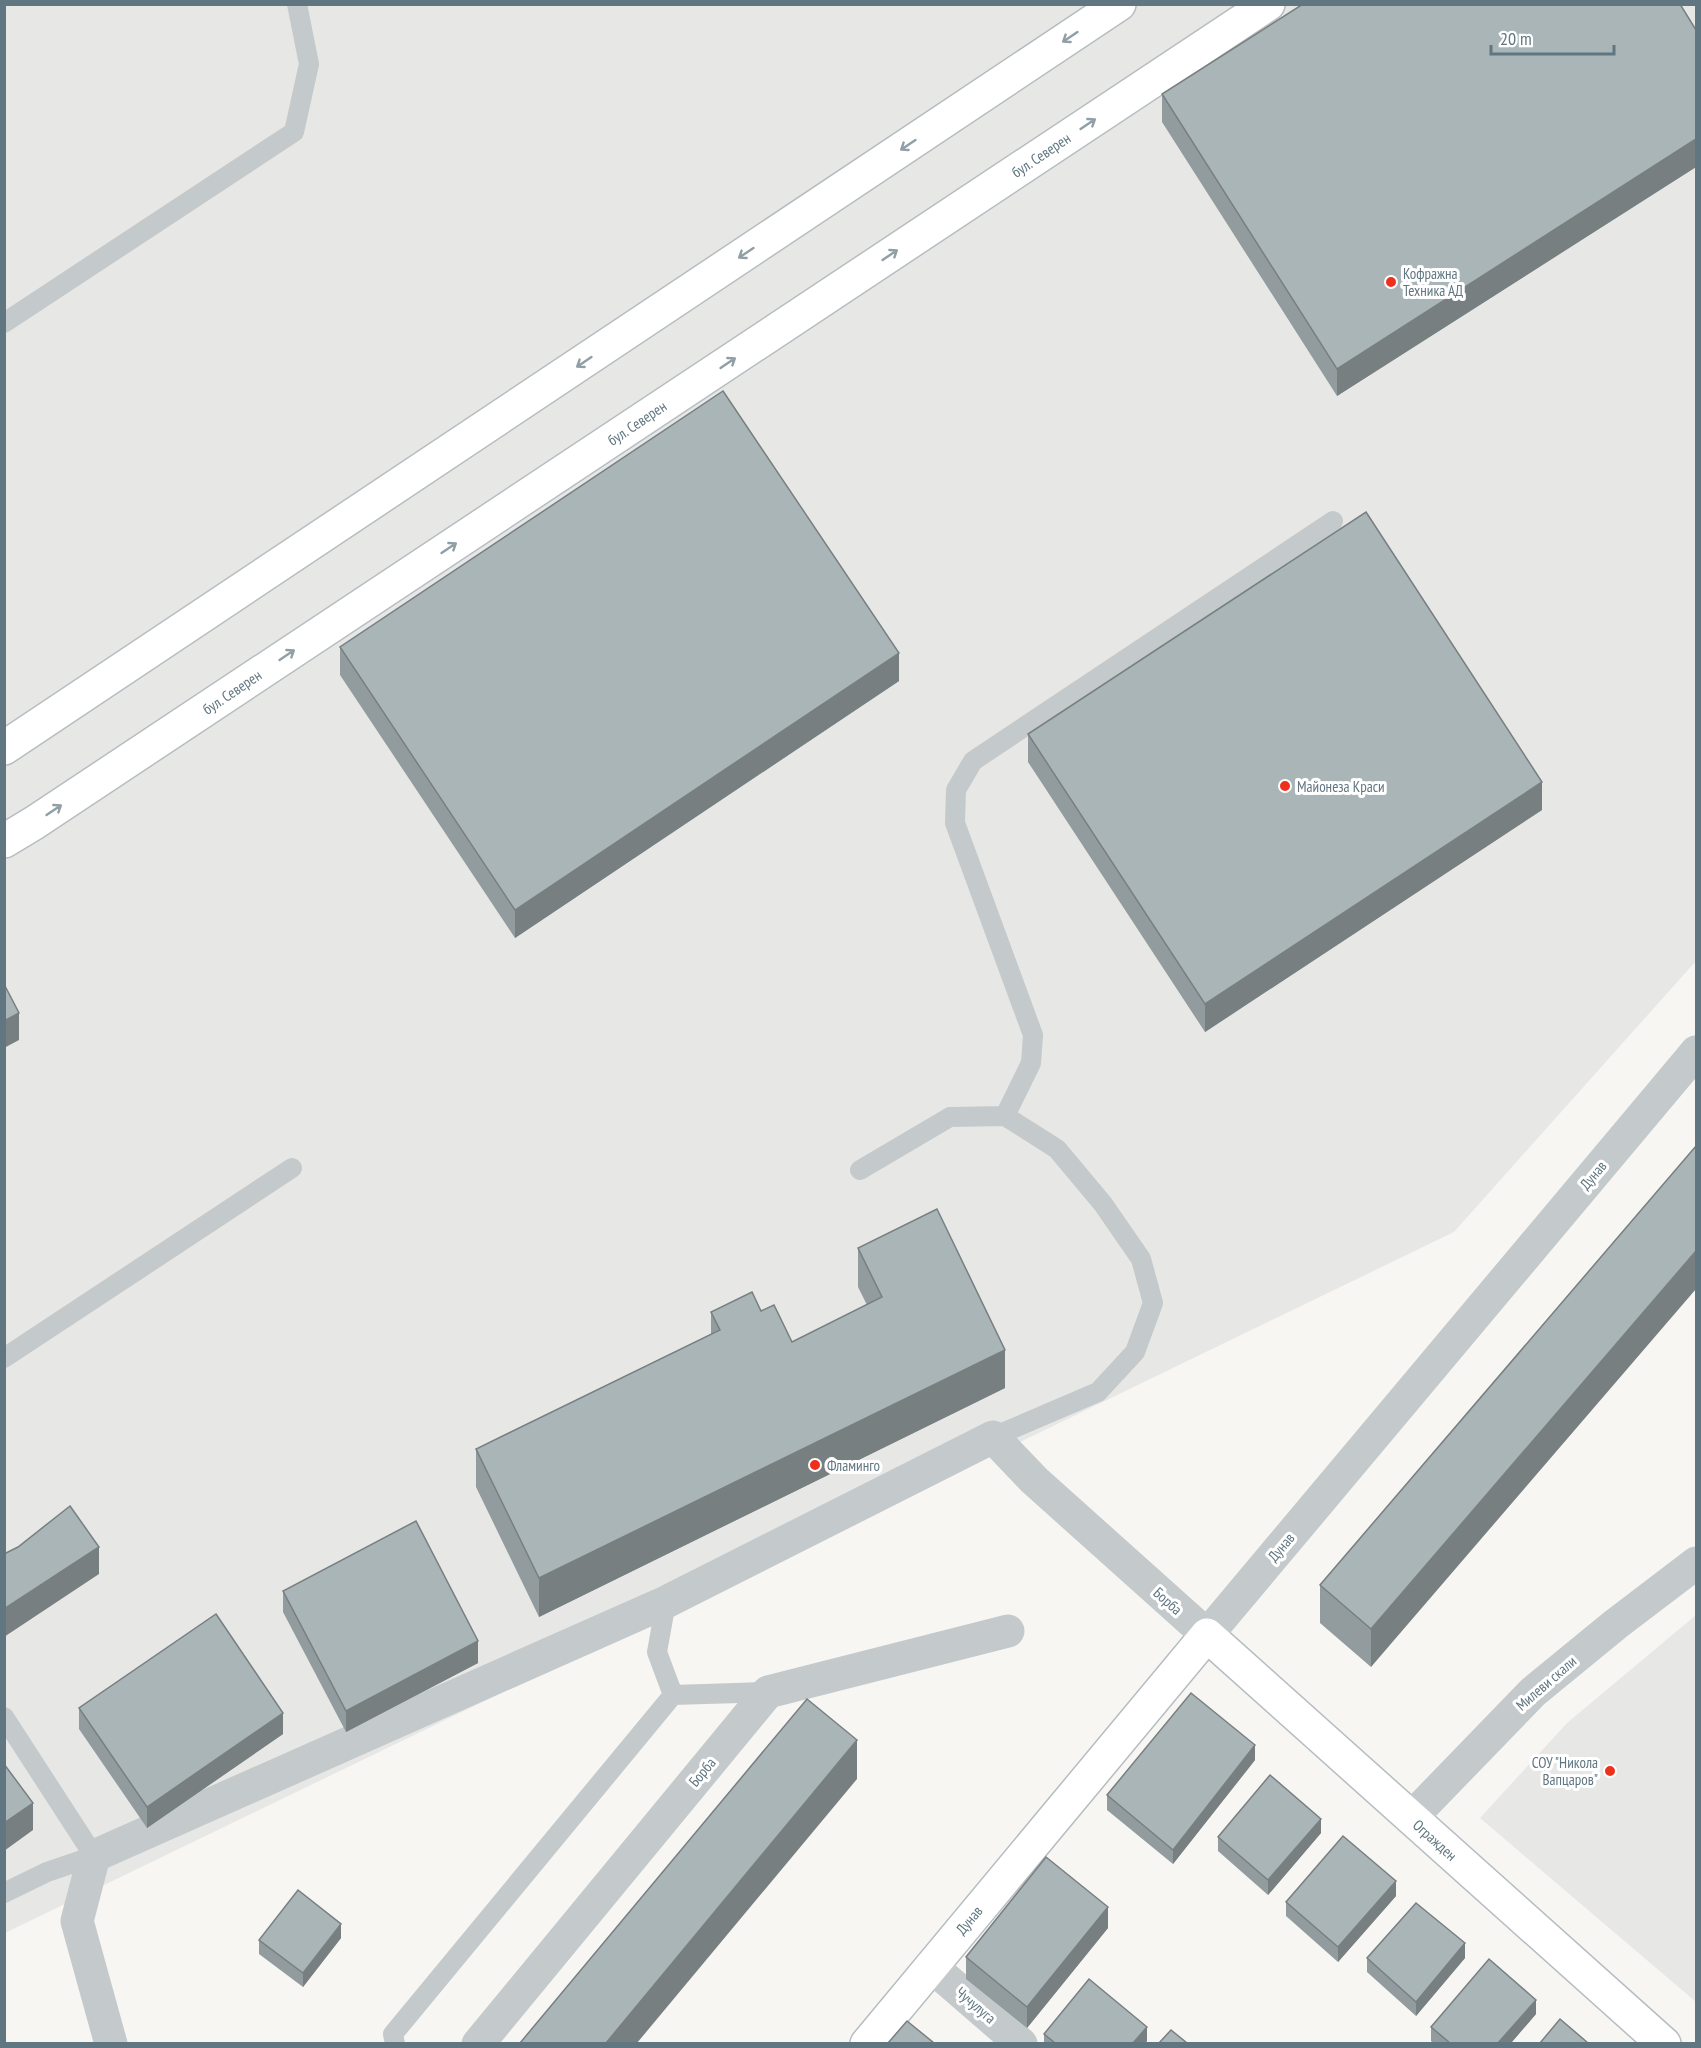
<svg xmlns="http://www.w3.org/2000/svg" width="1701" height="2048" font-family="'PT Sans Narrow',sans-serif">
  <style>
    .built { fill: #e7e8e6 }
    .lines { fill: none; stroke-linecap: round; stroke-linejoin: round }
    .secondary-casing { stroke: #b6bdc0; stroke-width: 36 }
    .lane { stroke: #c4c9cb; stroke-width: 20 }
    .street { stroke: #c4c9cb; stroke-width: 33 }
    .secondary { stroke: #fff; stroke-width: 33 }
    .wall { fill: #929c9e }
    .shaded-wall { fill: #777f81 }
    .building { fill: #aab5b8; stroke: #777f81; stroke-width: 1.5 }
    .oneway { stroke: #909fa6 }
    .poi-dot { fill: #ee301c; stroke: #fff; stroke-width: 2 }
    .labels { text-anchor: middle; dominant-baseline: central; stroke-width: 6; stroke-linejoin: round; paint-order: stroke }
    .street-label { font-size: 15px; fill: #607680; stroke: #fff }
    .poi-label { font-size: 15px; fill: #607680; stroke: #fff; text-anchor: start }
  </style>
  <rect width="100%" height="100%" fill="#f7f6f3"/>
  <path class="built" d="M5,5H1696V961L1454,1232L5,1933Z
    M1696,1615V2002L1480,1818L1567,1723Z"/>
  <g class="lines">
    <g class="secondary-casing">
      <path id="secondary" d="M4,748L1119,4
        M4,841L34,823L1268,4
        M867,2044L1207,1635L1664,2044"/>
    </g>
    <path class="lane" d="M4,323L294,132L309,64L297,4
      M1005,1116L1031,1063L1033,1035L955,823L956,790L973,761L1333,521
      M860,1170L950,1117L1005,1116L1057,1149L1103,1204L1141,1259L1153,1303L1135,1352L1098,1392L993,1437
      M4,1358L292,1168
      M666,1602L657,1652L673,1695L768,1692
      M4,1717L94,1856L47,1872L4,1893
      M395,2044L393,2034L673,1695"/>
    <path class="street" d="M1411,1818L1533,1692L1616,1624L1696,1563
      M931,1966L1021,2044
      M111,2044L77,1921L94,1856L666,1602L993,1437L1034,1480L1207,1635L1696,1052
      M478,2044L768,1692L1008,1631"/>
    <use href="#secondary" class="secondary"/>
  </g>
  <path class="wall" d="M1696,30V167L1337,396L1162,122V94Z
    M340,647L899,681L515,938L340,675Z
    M1028,734L1542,810L1205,1032L1028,762Z
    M1696,1146L1371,1667L1320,1623V1585Z
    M858,1248L1005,1388L539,1617L476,1487V1449L711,1334V1312L761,1311L792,1342L867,1305L858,1287Z
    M283,1591L478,1663L346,1732L283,1612Z
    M79,1708L283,1734L147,1828L79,1729Z
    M1255,1760L1173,1864L1107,1810V1795Z
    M1321,1833L1268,1895L1218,1851V1837Z
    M1396,1896L1338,1962L1286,1916V1902Z
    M1108,1928L1027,2028L966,1979V1957Z
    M341,1938L303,1987L259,1954V1940Z
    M1367,1958H1465L1416,2016L1367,1972Z
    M1536,2014L1511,2043H1433L1431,2041V2027Z
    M1044,2034L1147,2041L1145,2043H1044Z"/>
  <path class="shaded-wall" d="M1696,139V167L1337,396V369Z
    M899,653V681L515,938V910Z
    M1542,782V810L1205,1032V1004Z
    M19,1013V1040L4,1048V1021Z
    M1696,1251V1289L1371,1667V1629Z
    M1005,1350V1388L539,1617V1578Z
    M99,1547V1574L4,1637V1609Z
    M478,1641V1663L346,1732V1711Z
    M283,1713V1734L147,1828V1807Z
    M857,1740V1779L637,2043H606Z
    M1255,1745V1760L1173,1864V1850Z
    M33,1803V1830L4,1851V1823Z
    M1321,1819V1833L1268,1895V1880Z
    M1396,1881V1896L1338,1962V1947Z
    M1108,1907V1928L1027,2028V2007Z
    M341,1924V1938L303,1987V1973Z
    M1465,1943V1958L1416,2016V2002Z
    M1536,2000V2014L1511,2043H1498Z
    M1147,2027V2041L1145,2043H1133Z"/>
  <path class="building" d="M1303,4H1680L1696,30V139L1337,369L1162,94Z
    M723,391L899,653L515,910L340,647Z
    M1366,512L1542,782L1205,1004L1028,734Z
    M4,984L19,1013L4,1021Z
    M1696,1146V1251L1371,1629L1320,1585Z
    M937,1209L1005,1350L539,1578L476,1449L720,1330L711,1312L752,1292L761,1311L774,1305L792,1342L882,1297L858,1248Z
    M70,1506L99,1547L4,1609V1554L18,1547Z
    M416,1521L478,1641L346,1711L283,1591Z
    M216,1614L283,1713L147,1807L79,1708Z
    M1191,1693L1255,1745L1173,1850L1107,1795Z
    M807,1699L857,1740L606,2043H520Z
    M4,1764L33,1803L4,1823Z
    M1270,1775L1321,1819L1268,1880L1218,1837Z
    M1343,1836L1396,1881L1338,1947L1286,1902Z
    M1046,1857L1108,1907L1027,2007L966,1957Z
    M298,1890L341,1924L303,1973L259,1940Z
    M1416,1903L1465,1943L1416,2002L1367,1958Z
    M1489,1959L1536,2000L1498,2043H1450L1431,2027Z
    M1089,1979L1147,2027L1133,2043H1055L1044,2034Z
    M1560,2019L1588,2043H1540Z
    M907,2021L934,2043H888Z
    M1171,2030L1187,2043H1159Z"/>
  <defs><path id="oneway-shaft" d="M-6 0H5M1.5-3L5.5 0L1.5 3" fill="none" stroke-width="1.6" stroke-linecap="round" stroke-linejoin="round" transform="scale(1.5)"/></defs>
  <g class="oneway">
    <use href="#oneway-shaft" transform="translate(1070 37) rotate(146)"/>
    <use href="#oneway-shaft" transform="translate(1088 124) rotate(-34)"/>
    <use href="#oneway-shaft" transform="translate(908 145) rotate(146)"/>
    <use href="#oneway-shaft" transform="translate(746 253) rotate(146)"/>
    <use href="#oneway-shaft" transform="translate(890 255) rotate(-34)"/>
    <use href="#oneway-shaft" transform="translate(584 362) rotate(146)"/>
    <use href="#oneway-shaft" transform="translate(728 363) rotate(-34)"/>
    <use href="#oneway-shaft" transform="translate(449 548) rotate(-34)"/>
    <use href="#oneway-shaft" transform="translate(287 655) rotate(-34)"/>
    <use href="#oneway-shaft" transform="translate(54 810) rotate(-34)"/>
  </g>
  <g class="poi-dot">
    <circle cx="1391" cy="282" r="6"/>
    <circle cx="1285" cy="786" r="6"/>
    <circle cx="815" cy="1465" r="6"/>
    <circle cx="1610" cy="1771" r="6"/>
  </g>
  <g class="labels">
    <g class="street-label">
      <text transform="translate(1041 155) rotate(-34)">бул. Северен</text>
      <text transform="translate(637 423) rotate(-34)">бул. Северен</text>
      <text transform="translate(232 692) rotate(-34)">бул. Северен</text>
      <text transform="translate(1593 1175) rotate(-50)">Дунав</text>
      <text transform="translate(1281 1547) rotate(-50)">Дунав</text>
      <text transform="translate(1168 1601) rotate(42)">Борба</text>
      <text transform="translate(1546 1683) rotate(-41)">Милеви скали</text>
      <text transform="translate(702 1772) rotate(-50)">Борба</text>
      <text transform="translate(1435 1840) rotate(42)">Огражден</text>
      <text transform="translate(969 1920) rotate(-50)">Дунав</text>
      <text transform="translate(976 2005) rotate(41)">Чучулуга</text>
    </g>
    <g class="poi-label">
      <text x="1403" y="273">Кофражна<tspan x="1403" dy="17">Техника АД</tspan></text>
      <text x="1297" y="786">Майонеза Краси</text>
      <text x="827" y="1465">Фламинго</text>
      <text x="1598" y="1762" text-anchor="end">СОУ "Никола<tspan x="1598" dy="17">Вапцаров"</tspan></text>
    </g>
  </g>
  <rect width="1701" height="2048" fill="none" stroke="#607680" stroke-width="12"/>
  <path d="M1491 45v9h123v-9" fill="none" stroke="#607680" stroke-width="3"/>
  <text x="1500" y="45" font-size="18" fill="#607680" stroke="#ffffff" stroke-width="4.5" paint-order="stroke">20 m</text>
</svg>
